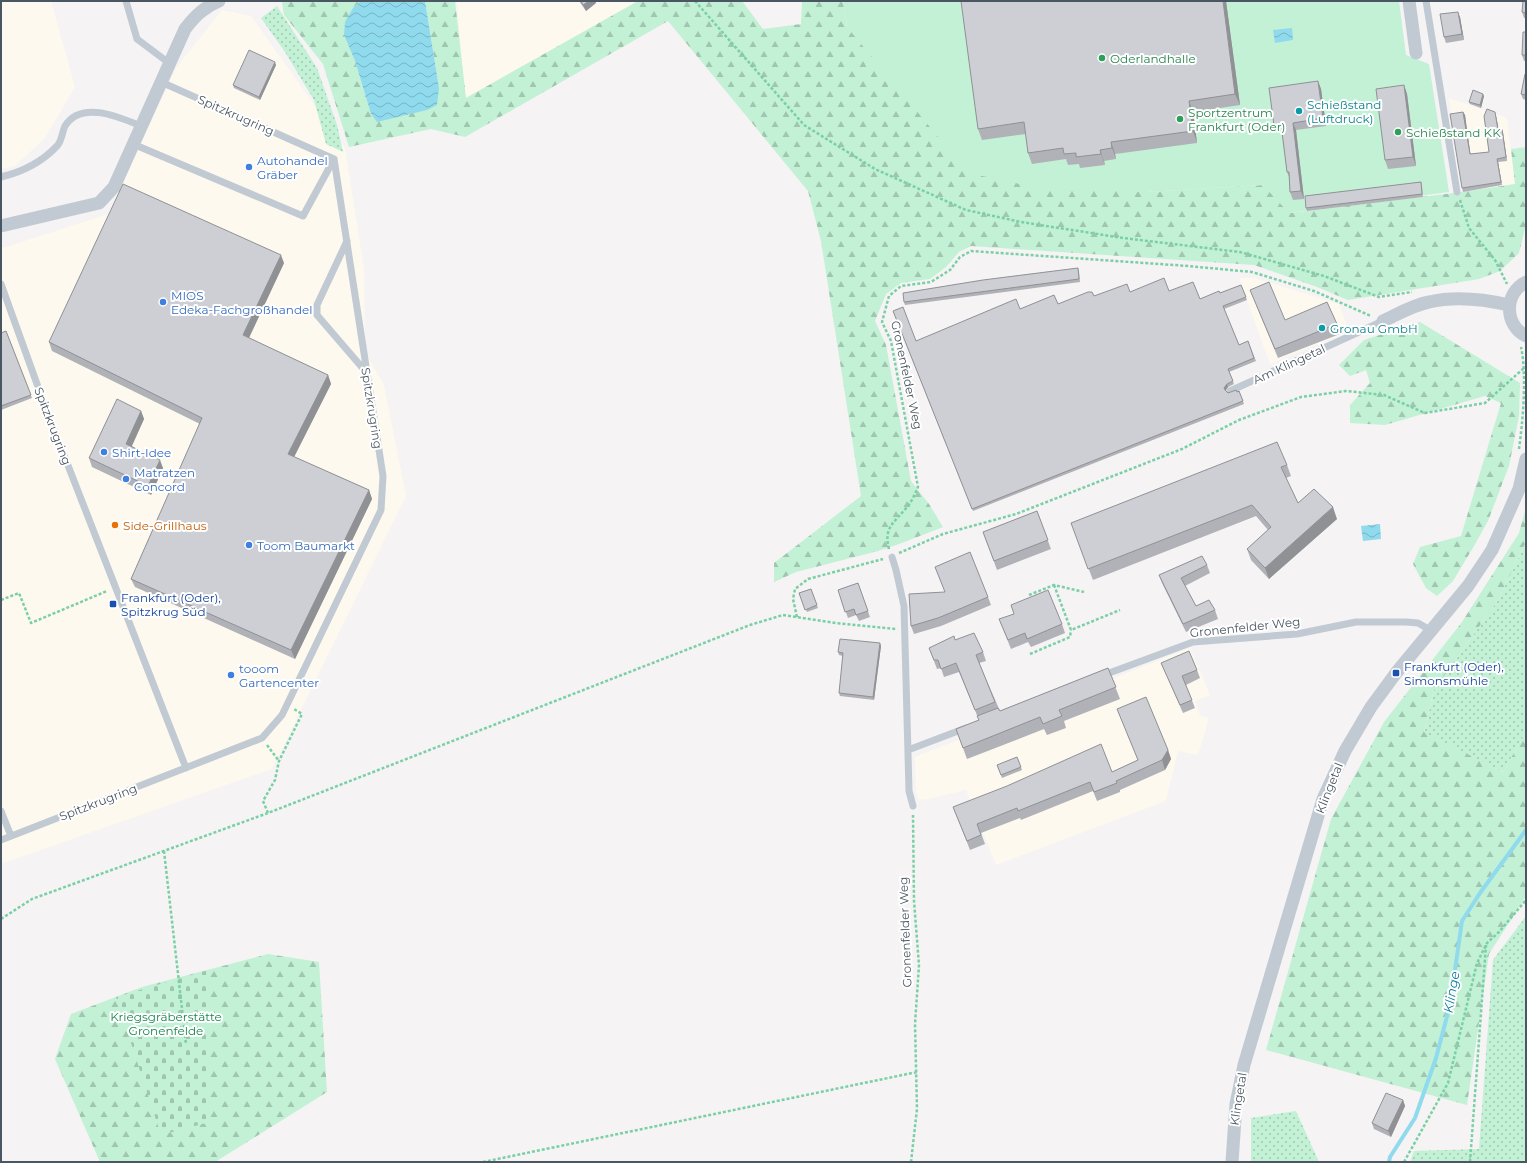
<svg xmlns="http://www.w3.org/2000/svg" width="1527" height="1163" font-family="Montserrat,sans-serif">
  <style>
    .commercial { fill: #fdf9ef }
    .grass { fill: url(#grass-dots) }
    .forest { fill: url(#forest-firs) }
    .cemetery { fill: url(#cemetery-stones) }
    .pitch { fill: #c3f1d5 }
    .water { fill: url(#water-waves) }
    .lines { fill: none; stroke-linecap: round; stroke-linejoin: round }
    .stream { stroke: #90daee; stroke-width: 4 }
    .path { stroke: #7ad0a6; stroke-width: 2.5; stroke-dasharray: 3 2; stroke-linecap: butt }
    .service { stroke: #c1cad2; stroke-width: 7 }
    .minor { stroke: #c1cad2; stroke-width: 13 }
    .wall { fill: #b0b2b7 }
    .shaded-wall { fill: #909195 }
    .building { fill: #cdcfd5; stroke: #909195 }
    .leisure-dot { fill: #2e9e5b; stroke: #fff; stroke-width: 1.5 }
    .culture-dot { fill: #0f9aa8; stroke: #fff; stroke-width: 1.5 }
    .shop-dot { fill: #3f7fe0; stroke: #fff; stroke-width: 1.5 }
    .food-dot { fill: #e8710a; stroke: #fff; stroke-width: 1.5 }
    .transit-dot { fill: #1a4fb4; stroke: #fff; stroke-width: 1.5 }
    .labels { text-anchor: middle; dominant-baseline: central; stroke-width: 4; stroke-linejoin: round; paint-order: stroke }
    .leisure-label { font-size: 12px; fill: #27864d; stroke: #fff; text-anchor: start }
    .culture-label { font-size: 12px; fill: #0d838f; stroke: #fff; text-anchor: start }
    .street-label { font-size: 12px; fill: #4a5661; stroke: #fff }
    .shop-label { font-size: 12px; fill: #366cbe; stroke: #fff; text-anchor: start }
    .food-label { font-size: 12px; fill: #c56008; stroke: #fff; text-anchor: start }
    .transit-label { font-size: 12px; fill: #164399; stroke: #fff; text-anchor: start }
    .park-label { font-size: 12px; fill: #17864f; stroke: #fff }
    .water-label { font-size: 13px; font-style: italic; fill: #0c7c9b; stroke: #fff }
  </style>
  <defs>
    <pattern id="grass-dots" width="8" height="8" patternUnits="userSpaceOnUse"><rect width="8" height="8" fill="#c3f1d5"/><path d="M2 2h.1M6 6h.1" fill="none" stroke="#a0c6b0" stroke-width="1.8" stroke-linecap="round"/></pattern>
    <pattern id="forest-firs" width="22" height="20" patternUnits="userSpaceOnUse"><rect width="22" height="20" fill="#c3f1d5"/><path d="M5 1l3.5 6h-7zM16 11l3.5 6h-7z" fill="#a0c6b0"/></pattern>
    <pattern id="cemetery-stones" width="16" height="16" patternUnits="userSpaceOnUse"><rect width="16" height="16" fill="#c3f1d5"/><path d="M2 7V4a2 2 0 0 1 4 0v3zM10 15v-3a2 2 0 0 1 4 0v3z" fill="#a0c6b0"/></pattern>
    <pattern id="water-waves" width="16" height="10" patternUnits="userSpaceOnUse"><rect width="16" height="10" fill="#90daee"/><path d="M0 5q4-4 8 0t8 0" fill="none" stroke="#78b4c4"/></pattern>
  </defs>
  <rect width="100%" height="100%" fill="#f5f3f3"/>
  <path class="commercial" d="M1,1H51L75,87L45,138L15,166L1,169Z
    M457,1H638L465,98Z
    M222,10L251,16L345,148L364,269L365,352L384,385L406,496L272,769L1,864V247H6L108,214L176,68Z
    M1449,98L1507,118L1515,184L1462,192Z
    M1239,278H1255L1339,304L1347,326L1345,333L1270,364Z
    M1190,648L1210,695L1195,701L1200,715L1209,718L1198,755L1178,751L1166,801L996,865L966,790L923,800L918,799L916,793L915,757Z"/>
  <path class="grass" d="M277,6L317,68L337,125L343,152L326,144L314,100L285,52L261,18Z
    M1526,542V732L1503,772L1424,733L1434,690L1498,600Z
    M1526,916V1162H1410L1414,1151L1479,1149L1493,960Z
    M1296,1111L1319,1162H1251V1118Z"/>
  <path class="forest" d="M285,1H361L353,8L344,35L355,61L371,114L377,121L439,88L425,1H455L466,98L638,1H742L763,29L801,24L802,1H843L847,27L1147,192L1263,185L1290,213L1462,192L1515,184L1511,149L1526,147V224L1519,253L1500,271L1479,279L1348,300L1317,287L1254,265L971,246L959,252L946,267L930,279L901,283L886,294L875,321L886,345L911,481L929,504L943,527L902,543L878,551L796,572L774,582V563L861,496L821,241L808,191L668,21L465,137L431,129L349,147L323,64L284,15L282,3Z
    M1420,322L1520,383L1519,416L1509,466L1488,521L1474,546L1453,581L1437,596L1426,588L1413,564L1420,547L1461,536L1501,403L1485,396L1385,425L1350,423V405L1370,383L1366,370L1350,376L1339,365L1364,340Z
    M1526,508V542L1498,600L1434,690L1424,732L1503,772L1526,732V896L1489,954L1467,1105L1266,1050L1331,819L1384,722L1462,622L1519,533Z
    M268,954L319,962L327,1092L215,1162H100L55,1059L71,1014L142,987Z"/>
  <path class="cemetery" d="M208,970L206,1123L161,1135L116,997Z"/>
  <path class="pitch" d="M843,1H1399L1406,55L1429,64L1449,192L1289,213L1263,185L1147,192L1034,187L968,173L847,27Z"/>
  <path class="water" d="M361,1H425L439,88L437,105L427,110L377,122L371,114L355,61L344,35L345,22L353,8Z
    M1292,28L1293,40L1275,43L1273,30Z
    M1380,524L1381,539L1363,541L1361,526Z"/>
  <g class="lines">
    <path class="stream" d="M1389,1162L1390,1157L1415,1118L1436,1058L1450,1005L1462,921L1480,893L1526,830"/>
    <path class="path" d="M695,1L804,125L875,169L966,210L1021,222L1123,238L1240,252L1324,276L1379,297L1412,292
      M1460,200L1469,228L1495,260L1507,284
      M1519,449C1523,420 1527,375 1521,347
      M889,549C883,527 895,522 907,507C912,501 915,494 918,487L891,341L882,322L889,296L901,286L931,282L950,270L960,257L971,251L1188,266L1252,272L1314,291L1371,316
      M899,553L943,534L1016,514L1182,449L1239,420L1301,397L1346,391L1384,395L1425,413L1485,403L1524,368
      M1054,585L1071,630L1120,610
      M1029,595L1054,585L1084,592
      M1,600L19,593L31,623L107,591
      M797,617L793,599L795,589L808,579L883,559
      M1030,654L1070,637L1071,630
      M267,745L279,761
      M268,813L263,801L275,780L279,761L302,714L294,709
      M164,851L186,1044
      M1,919L32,899L268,813L750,625L783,615L836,623L896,629
      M483,1162L917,1072
      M911,1162L917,1109L915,1024L919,965L914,901L913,815
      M1404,1162L1448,1083L1477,963L1487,943L1499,932L1526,900
      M1470,1162L1486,945"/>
    <path class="service" d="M126,1L137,39L169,63
      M1426,1L1457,192
      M161,82L334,159
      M133,144L303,216L334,159
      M1,177C22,172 41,163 57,146C62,141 62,132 65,126C81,100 119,117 141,126
      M347,241L317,305V315L366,372
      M1,284L46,409L186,768
      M1230,391L1383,321
      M892,557L896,570L904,606L909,791L913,806
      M1101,676L1193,642L1297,634L1356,622H1406L1418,623L1432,631
      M908,750L966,728
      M1,811L11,836
      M1,840L262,738L282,715L381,510L383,476L334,159"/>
    <path class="minor" d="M1409,1L1416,53
      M1,226L99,203L114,187L185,29C195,16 204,7 219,1
      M1526,282C1504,293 1504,325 1526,336
      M1383,321C1398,314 1413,305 1429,302C1455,296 1483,299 1509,305
      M1232,1162L1236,1104L1244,1065L1323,799L1345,751L1371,707L1396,673L1468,586L1492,550L1519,489L1526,459"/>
  </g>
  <path class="wall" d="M579,1H595L596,3L586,11Z
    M1226,1L1240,105L1193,112L1197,143L1115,154L1116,159L1104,161L1105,165L1080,168L1079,164L1068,165L1066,159L1032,164L1028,153L1026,134L982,140L978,129Z
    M1526,1V18H1524L1522,12Z
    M1460,17L1464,40L1446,43L1444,37Z
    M1526,32V61H1524L1522,55Z
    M276,65L260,100L234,88L233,85Z
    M1526,74V100L1523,99L1521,94Z
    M1318,81L1321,89L1326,126L1296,130L1304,199L1293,200L1290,192L1289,177L1287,172L1282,132L1277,133L1274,125Z
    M1404,85L1407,94L1416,166L1388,169L1385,160Z
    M1484,96L1481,108L1470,104L1469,102Z
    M1463,112L1465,115L1470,154L1489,152L1496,116L1499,130L1503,133L1507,161L1498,162L1502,185L1463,192L1462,188Z
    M1421,182L1422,185L1423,197L1307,211L1306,208Z
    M284,263L249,338L328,375L331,384L294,457L369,490L372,499L295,659L135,587L131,579L200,424L52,351L49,342Z
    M1078,268L1079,271L1080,282L905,305L904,302Z
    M1241,285L1247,300L1224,309L1239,345L1248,341L1256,361L1229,372L1234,384L1228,387L1225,391L1228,393L1239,391L1244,404L973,511L893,311L916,341L1020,309L1058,304L1094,296L1130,292L1169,291L1200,299L1220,293Z
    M1250,290L1285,320L1337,324L1340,334L1278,358Z
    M6,331L32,398L1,410V333Z
    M141,411L144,419L132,446L163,468L151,495L92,467L89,458Z
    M1287,465L1291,476L1286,478L1298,503L1337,519L1269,579L1251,560L1247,549L1268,530L1256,516L1093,580L1071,523Z
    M1037,511L1051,549L997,570L983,532Z
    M1207,565L1210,573L1185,586L1196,606L1215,610L1218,619L1186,632L1162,583L1159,575Z
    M935,567L988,597L991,605L941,626L914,634L911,626L945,592Z
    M858,583L870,617L859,621L856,615L848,618L838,590Z
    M811,589L818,608L807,612L799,593Z
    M999,619L1062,624L1065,633L1031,647L1028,642L1011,649Z
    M955,640L983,652L986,661L979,663L1000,711L1108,668L1120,699L1064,721L1066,728L1047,735L1044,729L967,759L956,729L979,720L959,672L944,677L941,668L937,669L929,648Z
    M881,646L874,700L840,696L839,693L843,656L839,655L838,652Z
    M1161,663L1197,670L1200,678L1186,685L1195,708L1183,713Z
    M1117,709L1168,750L1171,759L1165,770L1120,790V792L1097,801L1093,791L1021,820L1020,818L981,833L985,844L970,850L953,807L1112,772L1138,760Z
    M1017,757L1022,770L1002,778L997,765Z
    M1403,1100L1405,1106L1391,1137L1374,1129L1372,1123Z"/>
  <path class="shaded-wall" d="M589,1H595L596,3L586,11L583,5Z
    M1223,1H1226L1240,105L1235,94Z
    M1458,12L1460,17L1464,40L1462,34Z
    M275,62L276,65L260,100L259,97Z
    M1318,81L1321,89L1326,126L1323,118Z
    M1404,85L1407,94L1416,166L1413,157Z
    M1483,94L1484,96L1481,108L1480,105Z
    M1189,101L1193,112L1197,143L1193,131Z
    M1463,112L1465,115L1471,158L1470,154Z
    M1495,112L1496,116L1499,133L1498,130Z
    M1293,123L1296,130L1304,199L1301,191Z
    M1502,129L1503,133L1507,161L1506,157Z
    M1111,142L1115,154L1116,159L1112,148Z
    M1100,150L1104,161L1105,165L1101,154Z
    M1497,159L1498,162L1502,185L1501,182Z
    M281,255L284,263L246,344L243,335Z
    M328,375L331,384L291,463L288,454Z
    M1227,384L1228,387L1225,391L1224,388Z
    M141,411L144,419L129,452L126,444Z
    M160,460L163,468L151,495L148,486Z
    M369,490L372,499L295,659L291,650Z
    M1333,507L1337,519L1269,579L1265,568Z
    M880,643L881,646L874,700L873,697Z
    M1168,750L1171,759L1165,770L1162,760Z
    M1403,1100L1405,1106L1391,1137L1388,1131Z"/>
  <path class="building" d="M581,1H589L583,5Z
    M961,1H1223L1235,94L1189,101L1193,131L1111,142L1112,148L1100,150L1101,154L1076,157V153L1064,154L1063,148L1028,153L1024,122L978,129Z
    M1523,1H1526V13L1522,12Z
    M1458,12L1462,34L1444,37L1440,14Z
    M1523,32H1526V55H1522Z
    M249,50L275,62L259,97L233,85Z
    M1525,74H1526V95L1521,94Z
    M1318,81L1323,118L1293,123L1301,191L1290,192L1289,172H1287L1281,124L1274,125L1269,88Z
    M1404,85L1413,157L1385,160L1376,89Z
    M1473,90L1483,94L1480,105L1469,102Z
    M1487,109L1495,112L1498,130L1502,129L1506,157L1497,159L1501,182L1462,188L1450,114L1463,112L1470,154L1489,152L1484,116Z
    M1421,182L1422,194L1306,208L1305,196Z
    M123,184L281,255L243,335L328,375L288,454L369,490L291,650L131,579L202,418L49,342Z
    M1078,268L1079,279L904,302L903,293L983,280Z
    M1164,278L1169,291L1193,282L1200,299L1219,291L1220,293L1241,285L1246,297L1223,306L1239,345L1248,341L1254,358L1228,369L1233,381L1227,384L1224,388L1225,390L1228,393L1236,390L1237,392L1239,391L1243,401L972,509L893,311L903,307L916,341L1016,299L1020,309L1054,295L1058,304L1088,292H1092L1094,296L1127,284L1130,292Z
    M1269,282L1285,320L1327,302L1337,324L1275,349L1250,290Z
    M6,331L31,395L1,406V333Z
    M117,399L141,411L126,444L160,460L148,486L89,458Z
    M1277,442L1287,465L1281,467L1298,503L1314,489L1333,507L1265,568L1247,549L1271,527L1252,505L1088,569L1071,523Z
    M1037,511L1048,540L994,561L983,532Z
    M970,552L988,597L938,618L911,626L909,594L945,592L935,567Z
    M1202,556L1207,565L1181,578L1196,606L1209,600L1215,610L1183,624L1159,575Z
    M858,583L868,611L856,615L854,609L845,612L838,590Z
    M811,589L817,605L805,610L799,593Z
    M1048,590L1062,624L1027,639L1025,633L1008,640L999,619L1014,614L1011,605Z
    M974,633L983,652L976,655L995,702L975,710L956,663L941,669L938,660H934L929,648L954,636L955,640Z
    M840,639L880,643L873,697L839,693L843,653L838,652Z
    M1189,651L1197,670L1182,676L1192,700L1180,705L1161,663Z
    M1108,668L1116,687L1059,710L1062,716L1043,724L1040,717L963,748L956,729L979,720L977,716L998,708L1000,711Z
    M1146,697L1168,750L1162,760L1116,781L1117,783L1094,792L1090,782L1018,811L1017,808L977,824L981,835L967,841L953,807L1007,786L1101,744L1112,772L1138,760L1117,709Z
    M1017,757L1021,767L1001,775L997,765Z
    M1386,1093L1403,1100L1388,1131L1372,1123Z"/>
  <g class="leisure-dot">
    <circle cx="1102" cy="58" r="4"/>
    <circle cx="1180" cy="119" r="4"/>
    <circle cx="1398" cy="132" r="4"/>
  </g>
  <g class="culture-dot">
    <circle cx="1299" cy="111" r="4"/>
    <circle cx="1322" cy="328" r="4"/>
  </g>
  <g class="shop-dot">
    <circle cx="249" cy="167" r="4"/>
    <circle cx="163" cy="302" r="4"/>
    <circle cx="104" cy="452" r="4"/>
    <circle cx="126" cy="479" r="4"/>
    <circle cx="249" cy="545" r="4"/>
    <circle cx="231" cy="675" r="4"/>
  </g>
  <circle class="food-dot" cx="115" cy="525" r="4"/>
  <g class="transit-dot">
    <rect x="109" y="600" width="8" height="8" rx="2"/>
    <rect x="1392" y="669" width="8" height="8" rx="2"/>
  </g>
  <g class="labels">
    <g class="leisure-label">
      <text x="1110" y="58">Oderlandhalle</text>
      <text x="1188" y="112">Sportzentrum<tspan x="1188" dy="14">Frankfurt (Oder)</tspan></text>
      <text x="1406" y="132">Schießstand KK</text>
    </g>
    <g class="culture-label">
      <text x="1307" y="104">Schießstand<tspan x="1307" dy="14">(Luftdruck)</tspan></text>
      <text x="1330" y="328">Gronau GmbH</text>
    </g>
    <g class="street-label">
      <text transform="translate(236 115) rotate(24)">Spitzkrugring</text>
      <text transform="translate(1289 364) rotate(-25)">Am Klingetal</text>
      <text transform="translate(907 375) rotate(78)">Gronenfelder Weg</text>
      <text transform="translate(372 408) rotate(81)">Spitzkrugring</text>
      <text transform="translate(53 426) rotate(69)">Spitzkrugring</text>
      <text transform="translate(1245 627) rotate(-6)">Gronenfelder Weg</text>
      <text transform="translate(1329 788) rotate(-68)">Klingetal</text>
      <text transform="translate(98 802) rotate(-21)">Spitzkrugring</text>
      <text transform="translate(905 932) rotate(-92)">Gronenfelder Weg</text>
      <text transform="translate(1238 1099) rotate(-81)">Klingetal</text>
    </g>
    <g class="shop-label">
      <text x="257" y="160">Autohandel<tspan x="257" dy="14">Gräber</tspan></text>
      <text x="171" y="295">MIOS<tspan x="171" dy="14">Edeka-Fachgroßhandel</tspan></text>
      <text x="112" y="452">Shirt-Idee</text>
      <text x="134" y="472">Matratzen<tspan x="134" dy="14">Concord</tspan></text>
      <text x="257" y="545">Toom Baumarkt</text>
      <text x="239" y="668">tooom<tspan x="239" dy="14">Gartencenter</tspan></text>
    </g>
    <g class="food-label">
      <text x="123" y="525">Side-Grillhaus</text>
    </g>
    <g class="transit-label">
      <text x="121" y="597">Frankfurt (Oder),<tspan x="121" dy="14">Spitzkrug Süd</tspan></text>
      <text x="1404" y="666">Frankfurt (Oder),<tspan x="1404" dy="14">Simonsmühle</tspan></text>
    </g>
    <g class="park-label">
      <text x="166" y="1016">Kriegsgräberstätte<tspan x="166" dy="14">Gronenfelde</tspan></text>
    </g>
    <g class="water-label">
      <text transform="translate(1451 992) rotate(-80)">Klinge</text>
    </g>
  </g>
  <rect width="1527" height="1163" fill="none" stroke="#4a5661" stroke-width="4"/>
</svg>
